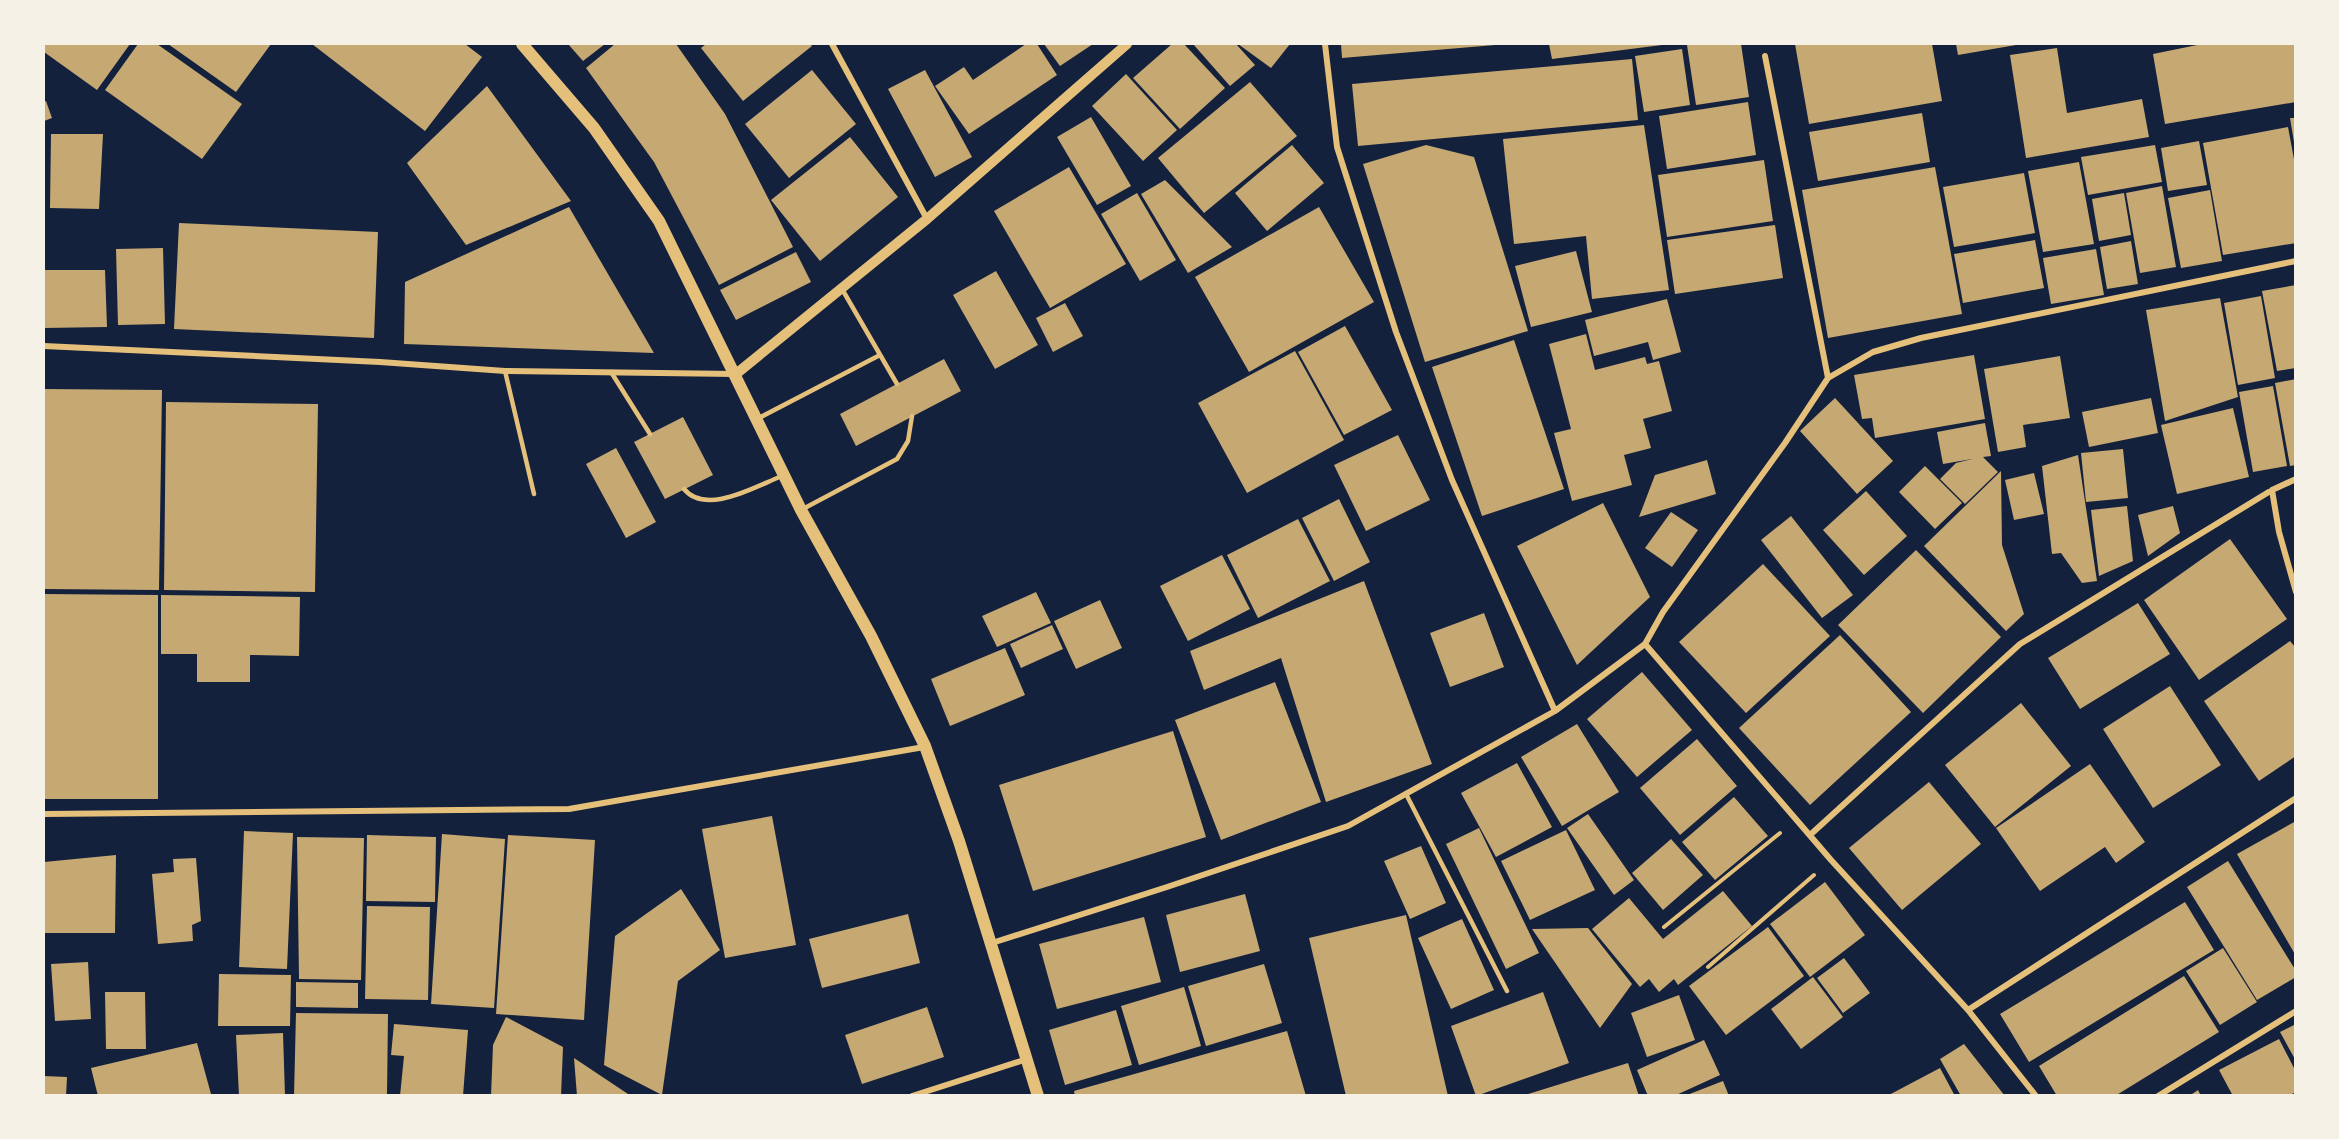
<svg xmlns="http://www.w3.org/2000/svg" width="2339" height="1139" font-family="'IBM Plex Serif',serif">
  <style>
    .building { fill: #c6a872 }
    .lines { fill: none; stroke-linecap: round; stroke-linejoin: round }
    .path { stroke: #e5c07b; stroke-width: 4 }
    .service { stroke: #e5c07b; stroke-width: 4.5 }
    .minor { stroke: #e5c07b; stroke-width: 6 }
    .tertiary { stroke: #e5c07b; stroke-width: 10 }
    .secondary { stroke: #e5c07b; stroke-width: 12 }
  </style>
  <rect width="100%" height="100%" fill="#14213d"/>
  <path class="building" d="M44,44H130L97,90L44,52Z
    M138,44H157L242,104L202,159L105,90Z
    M168,44H271L236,92Z
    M312,44H465L482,57L425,131Z
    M568,44H605L583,61Z
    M615,44H676L725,114L793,247L719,285L654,162L586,68Z
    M706,44H810L812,46L743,101L701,48Z
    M1026,44H1037L1057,75L969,134L935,86L964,67L973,80Z
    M1044,44H1093L1060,66Z
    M1172,44H1184L1225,88L1180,129L1133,78Z
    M1193,44H1236L1255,65L1230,86Z
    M1238,44H1290L1271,68Z
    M1341,44H1495V45L1342,58Z
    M1549,44H1662V45L1552,59Z
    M1699,44H1741L1749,97L1696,105L1687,45Z
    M1795,44H1932L1942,101L1809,124Z
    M1956,44H2016V45L1958,55Z
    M2202,44H2296V102L2165,124L2153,54Z
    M2057,48L2067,113L2142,99L2149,137L2026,158L2010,55Z
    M1682,49L1690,105L1644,112L1635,56Z
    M1632,59L1638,120L1358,146L1352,84Z
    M812,70L856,124L789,178L745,124Z
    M925,70L972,157L935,177L888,89Z
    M1126,74L1177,130L1143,161L1092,106Z
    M1250,82L1297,136L1204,213L1158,158Z
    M487,86L571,201L466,245L407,163Z
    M46,101L52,118L44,121V102Z
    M1748,102L1756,155L1667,169L1659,116Z
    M1922,113L1930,162L1818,181L1809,132Z
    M1091,117L1131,186L1097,205L1057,137Z
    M2290,118H2296V142H2294Z
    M1644,125L1669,290L1592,299L1586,236L1514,244L1503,139Z
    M2288,127L2296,170V243L2223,255L2203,143Z
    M51,134H103L99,209L50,208Z
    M850,137L898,197L820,261L771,200Z
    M2199,141L2207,185L2168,191L2161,148Z
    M1292,145L1324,183L1267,231L1235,193Z
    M1426,145L1474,157L1528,331L1425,362L1363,164Z
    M2155,145L2162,182L2088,195L2081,157Z
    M1764,160L1773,221L1667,237L1658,175Z
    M2079,162L2094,244L2043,252L2028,171Z
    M1069,167L1126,264L1050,308L994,211Z
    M1935,167L1962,314L1828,338L1802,190Z
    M2024,173L2035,233L1954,247L1943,187Z
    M1165,180L1232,247L1188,273L1141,194Z
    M2162,186L2176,267L2140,273L2126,193Z
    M2210,190L2222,261L2181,268L2168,198Z
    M1137,193L1176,260L1140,281L1101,214Z
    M2124,193L2131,235L2099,241L2092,199Z
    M569,207L654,353L404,344L405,282Z
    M1319,207L1374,302L1249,372L1195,277Z
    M179,223L378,232L374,338L174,329Z
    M1775,225L1783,278L1675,294L1667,240Z
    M2035,240L2044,288L1963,303L1954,254Z
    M2131,241L2138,284L2107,289L2100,247Z
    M163,248L165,324L118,325L116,249Z
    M2096,249L2104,295L2051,304L2043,258Z
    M1576,251L1592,312L1531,327L1515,266Z
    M796,252L811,282L736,320L720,290Z
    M44,270H105L107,327L44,328Z
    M996,271L1038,345L995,369L953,295Z
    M2296,285V368L2277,371L2262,291Z
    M2261,296L2275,378L2238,385L2224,303Z
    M2220,298L2238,397L2165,421L2146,310Z
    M1667,299L1681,352L1653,360L1648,342L1594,356L1585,320Z
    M1065,303L1083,336L1053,352L1036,318Z
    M1345,326L1392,410L1344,435L1298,352Z
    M1586,334L1595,370L1645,357L1647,364L1659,361L1672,411L1643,419L1651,448L1624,455L1632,485L1572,501L1554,433L1571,429L1549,344Z
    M1514,340L1564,489L1482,516L1432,367Z
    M1295,351L1344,440L1247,493L1198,403Z
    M1974,355L1985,419L1875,438L1872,418L1862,419L1854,375Z
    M2060,356L2070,418L2023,425L2026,447L1998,452L1984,369Z
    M944,359L961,391L856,446L840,414Z
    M2296,379V465L2290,466L2275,383Z
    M2273,386L2287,466L2253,472L2239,392Z
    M44,389L162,390L159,590L44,589Z
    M1835,398L1893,461L1857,494L1800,431Z
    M2151,398L2158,433L2089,447L2082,412Z
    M166,402L318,404L315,592L164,590Z
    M2233,408L2249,477L2177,494L2161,425Z
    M683,417L713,475L665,499L634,442Z
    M1985,423L1991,456L1983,457L1998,472L1965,504L1940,479L1956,463L1972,459L1943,464L1937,432Z
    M1398,435L1430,500L1366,531L1334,465Z
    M616,448L656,522L626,538L586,464Z
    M2123,449L2128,498L2086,502L2081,453Z
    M2078,455L2097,581L2082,583L2061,553L2052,554L2042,466Z
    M1707,460L1716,494L1639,517L1655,475Z
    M1925,466L1962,503L1935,529L1899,492Z
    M2001,471L2002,545L2024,614L2006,631L1924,546Z
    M2034,473L2044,514L2014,520L2005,480Z
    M1866,491L1907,536L1864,575L1823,530Z
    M1339,499L1370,562L1334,581L1302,518Z
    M1603,503L1650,597L1577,665L1517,546Z
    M2127,506L2133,561L2099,576L2091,510Z
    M2173,506L2180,533L2148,556L2138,515Z
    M1671,512L1698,530L1672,567L1645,548Z
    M1791,516L1853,595L1822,618L1761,540Z
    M1298,519L1330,581L1258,618L1227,555Z
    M2230,539L2287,619L2199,680L2144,600Z
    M1916,550L2001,637L1923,713L1838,625Z
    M1222,555L1250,609L1188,641L1160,586Z
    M1763,564L1830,636L1746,713L1679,642Z
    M1364,581L1432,764L1326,802L1281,658L1204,690L1190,651Z
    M1036,592L1051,623L997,647L982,616Z
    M44,594L158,595V799H44Z
    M161,595L300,597L299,656L250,655V682H197V654H161Z
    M1100,600L1122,648L1076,669L1054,621Z
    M2138,603L2170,654L2080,709L2048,658Z
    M1484,613L1504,667L1450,687L1430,633Z
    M1052,625L1063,649L1021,668L1010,644Z
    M1840,635L1911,712L1810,805L1739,728Z
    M2290,641L2296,648V756L2259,781L2204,701Z
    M1005,648L1025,695L950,726L931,679Z
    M1642,672L1692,730L1637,777L1587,719Z
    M1275,682L1321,802L1221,840L1175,720Z
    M2170,686L2221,765L2153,808L2103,729Z
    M2021,703L2071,766L1995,827L1945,765Z
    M1577,724L1619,792L1562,826L1521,757Z
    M1173,731L1206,837L1033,891L999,785Z
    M1697,739L1737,786L1680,835L1640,788Z
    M1517,763L1552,827L1496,857L1461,793Z
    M2090,764L2145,842L2116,863L2105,847L2040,891L1996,828Z
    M1929,782L1981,844L1902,910L1849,848Z
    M1734,797L1768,836L1715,880L1682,842Z
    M1588,814L1634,880L1614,895L1567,828Z
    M772,816L796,945L725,958L702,829Z
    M2296,821V956L2237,854Z
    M1479,828L1539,953L1506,969L1446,844Z
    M1566,830L1595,890L1530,920L1501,861Z
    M244,831L293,833L287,969L239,967Z
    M442,834L505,839L494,1008L431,1004Z
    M367,835L436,837L435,902L366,901Z
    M508,835L595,840L584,1020L496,1014Z
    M297,837L364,838L361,980L299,979Z
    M1671,839L1703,875L1663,910L1632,873Z
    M1421,846L1446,903L1410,919L1384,861Z
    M116,855L115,933H44V862Z
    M196,858L201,921L192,925L193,941L158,944L152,874L174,872L173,859Z
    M2228,861L2296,971V977L2257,1000L2187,887Z
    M1825,882L1865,935L1810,977L1770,924Z
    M681,889L720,950L678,981L662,1095L604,1065L615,936Z
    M1723,891L1752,926L1678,985L1674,979L1659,992L1649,979L1640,987L1592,929L1629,898L1663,939Z
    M1245,894L1260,951L1180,972L1166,915Z
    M2185,902L2214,950L2029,1062L2000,1014Z
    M367,906L430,907L428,1000L365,999Z
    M908,914L920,963L822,988L809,939Z
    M1406,915L1448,1096H1346L1309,938Z
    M1144,917L1161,982L1057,1009L1039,944Z
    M1462,919L1494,990L1451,1009L1418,938Z
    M1768,927L1804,976L1726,1035L1689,986Z
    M1588,928L1632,984L1600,1028L1532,929Z
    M2223,948L2257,1002L2220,1025L2186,971Z
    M1844,958L1870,993L1843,1013L1817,978Z
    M88,962L91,1019L55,1021L51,964Z
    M1264,964L1282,1023L1206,1046L1188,986Z
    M219,974L291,975L290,1026H218Z
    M2184,976L2219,1032L2115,1096H2057L2039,1066Z
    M1813,977L1843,1017L1801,1049L1771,1009Z
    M296,982L358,983V1008L296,1007Z
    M1184,987L1201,1046L1139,1065L1121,1006Z
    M105,992H145L146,1049H106Z
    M1543,992L1569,1063L1476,1096L1451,1026Z
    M1679,995L1695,1040L1647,1057L1631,1013Z
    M927,1007L944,1057L862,1084L845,1035Z
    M1116,1010L1132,1065L1065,1085L1049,1030Z
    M296,1013L388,1014L387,1096H294Z
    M506,1017L563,1047L561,1096H491L493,1045Z
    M394,1024L468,1030L463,1096H400L404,1056L391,1055Z
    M2296,1024V1061L2280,1032Z
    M1287,1031L1306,1096H1075L1074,1091Z
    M283,1033L285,1096H239L236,1035Z
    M2279,1039L2296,1072V1092L2288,1096H2233L2219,1070Z
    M1704,1040L1720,1075L1674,1096H1648L1637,1070Z
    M197,1043L211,1094L98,1096L91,1068Z
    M1964,1044L2005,1096H1961L1940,1059Z
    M574,1058L631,1096H577Z
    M1628,1063L1639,1096H1525V1095Z
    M1940,1068L1955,1096H1887Z
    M44,1076L67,1077L66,1096H44Z
    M1723,1081L1729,1096H1687V1095Z
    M2198,1090L2201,1096H2189Z"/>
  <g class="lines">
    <path class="path" d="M1664,927L1780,833
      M1708,967L1814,875"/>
    <path class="service" d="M842,289L897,384
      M505,371L534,494
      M611,372L650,434
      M757,419L880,355
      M684,489C706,516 756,486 782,476
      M801,510L897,459L908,441L912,416
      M1406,794L1507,991"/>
    <path class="minor" d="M832,44L927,219
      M1325,44L1337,147L1396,332L1452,480L1555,711
      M1765,56L1828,378
      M44,346L380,362L505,371L735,374
      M2272,490L2279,532L2296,592
      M1645,644L1831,860L1968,1010L2036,1096
      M44,814L569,809L924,747
      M1810,835L2020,644L2272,490L2296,479
      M992,943L1167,887L1348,826L1555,711L1645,644L1663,612L1785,443L1828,378L1873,352L1921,338L2296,261
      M1968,1010L2296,798
      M912,1096L1027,1059
      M2158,1096L2296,1011"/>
    <path class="tertiary" d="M736,374L927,219L1127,44"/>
    <path class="secondary" d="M522,44L594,128L659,221L801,510L871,636L925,746L959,841L1038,1096"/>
  </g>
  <rect width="2339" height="1139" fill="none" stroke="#f6f1e7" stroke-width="90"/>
</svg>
